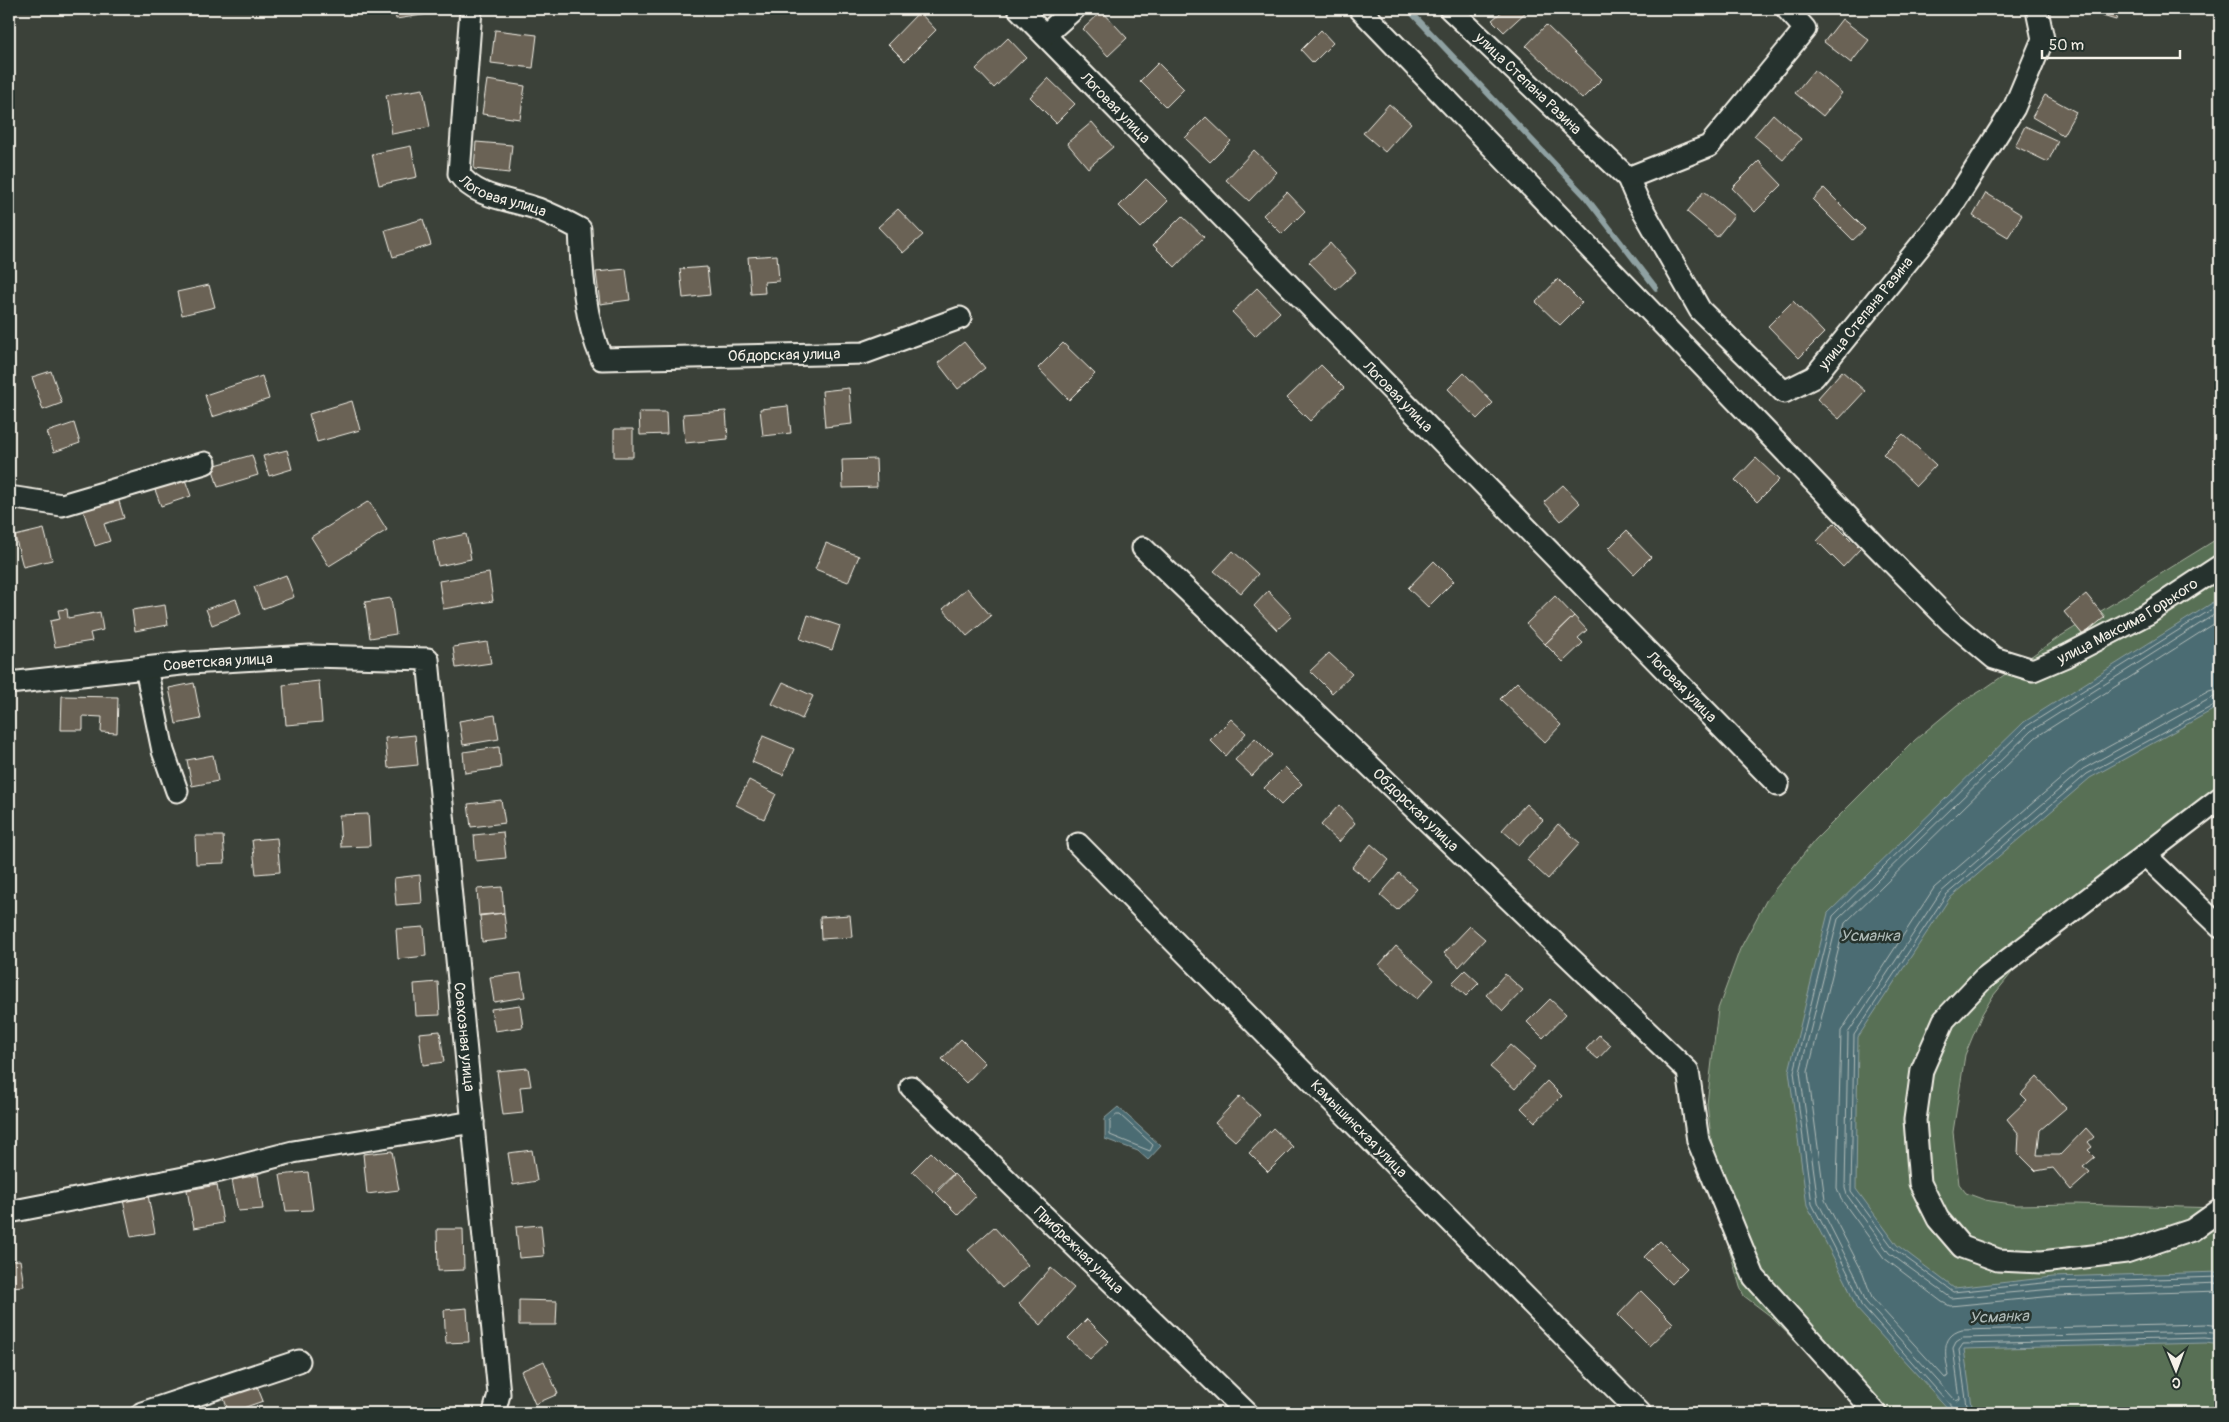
<svg xmlns="http://www.w3.org/2000/svg" width="2229" height="1422" font-family="Pangolin,sans-serif">
  <style>
    .green { fill: #586f54; stroke: #a6b09e }
    .water { fill: #4c6c73; stroke: #8fa1a2 }
    .lines { fill: none; stroke-linecap: round; stroke-linejoin: round }
    .shore { stroke: #b1bcb9; stroke-width: 1 }
    .stream { stroke: #8fa1a2; stroke-width: 5.5 }
    .building { fill: #6b6254; stroke: #f4f1e8 }
    .minor-casing { stroke: #f4f1e8; stroke-width: 25 }
    .minor { stroke: #26332d; stroke-width: 21 }
    .labels { text-anchor: middle; dominant-baseline: central; stroke-width: 5; stroke-linejoin: round; paint-order: stroke }
    .street-label { font-size: 15px; fill: #f4f1e8; stroke: #26332d }
    .water-label { font-size: 16px; font-style: italic; fill: #b1bcb9; stroke: #26332d }
  </style>
  <rect width="100%" height="100%" fill="#3b4139"/>
  <filter id="ink" filterUnits="userSpaceOnUse"><feTurbulence type="fractalNoise" baseFrequency=".02" numOctaves="2"/><feDisplacementMap in="SourceGraphic" scale="10" xChannelSelector="R" yChannelSelector="G"/><feConvolveMatrix kernelMatrix="1 2 1 2 8 2 1 2 1" color-interpolation-filters="sRGB"/></filter>
  <g filter="url(#ink)">
    <path class="green" d="M2220,537V805L2019,964L1993,996L1982,1014L1965,1055L1953,1132L1959,1184L1966,1193L1985,1200L2016,1205L2076,1204L2220,1208V1413H1866L1769,1315L1744,1296L1740,1287L1721,1220L1707,1104L1718,1009L1740,949L1767,899L1815,840L1915,740L1957,705L1984,689L2056,639Z"/>
    <path class="water" d="M2220,598V706L2090,778L1949,899L1858,1037L1856,1189L1897,1245L1954,1288L2053,1277L2220,1272V1345L2206,1343L1964,1349L1973,1413H1952L1856,1308L1846,1282L1807,1206L1789,1071L1828,913L2024,722Z
      M1118,1107L1161,1146L1148,1160L1138,1151L1105,1139V1118Z"/>
    <g class="lines">
      <path class="shore" d="M2220,611L2031,731L1838,919L1800,1072L1818,1202L1856,1277L1866,1302L1956,1401L1960,1399L1953,1348L1956,1342L1962,1338L2205,1332L2220,1334
        M2220,620L2036,737L1845,923L1808,1072L1825,1200L1863,1273L1872,1298L1945,1378L1949,1376C1946,1358 1939,1336 1962,1330L2205,1324L2220,1326
        M2220,688L2209,691L2079,763L1934,888L1841,1031L1837,1188L1841,1199L1884,1258L1942,1302L1950,1306L2054,1296L2220,1291
        M2220,696L2213,697L2083,769L1940,893L1848,1033L1845,1188L1847,1195L1889,1253L1951,1298L2053,1289L2220,1283
        M2220,702L2087,774L1946,895L1854,1035L1851,1191L1894,1249L1953,1292L2053,1282L2220,1277
        M1117,1115H1120L1153,1145L1150,1151L1110,1135V1121Z
        M1955,1413L1953,1408L1861,1305L1851,1279L1812,1204L1794,1072L1833,916L2027,726L2220,604
        M1968,1413L1959,1350L1963,1344L2205,1338L2220,1340"/>
      <path class="stream" d="M1408,9L1585,196L1656,288"/>
    </g>
    <path class="building" d="M394,9H428L429,14L396,19Z
      M1505,9L1528,10L1504,32L1492,20Z
      M2078,9H2119L2116,20Z
      M1102,11L1127,38L1108,56L1083,29Z
      M919,12L936,30L905,61L888,44Z
      M1842,19L1869,40L1851,63L1824,42Z
      M1546,25L1602,79L1582,99L1526,46Z
      M495,30L537,35L533,68L491,63Z
      M1321,30L1333,43L1313,63L1301,50Z
      M1008,38L1026,57L994,88L976,69Z
      M1158,63L1184,89L1166,107L1140,81Z
      M1814,70L1842,93L1823,116L1795,93Z
      M1048,78L1075,104L1056,123L1030,97Z
      M487,80L525,86L520,119L482,114Z
      M423,89L430,127L392,134L386,95Z
      M2045,95L2076,112L2063,135L2032,117Z
      M1389,104L1411,123L1385,152L1363,133Z
      M1773,114L1801,139L1783,160L1754,136Z
      M1206,117L1231,141L1210,162L1185,138Z
      M1092,122L1113,147L1088,168L1067,143Z
      M2025,126L2058,141L2048,162L2015,146Z
      M476,142L512,145L509,173L474,169Z
      M411,146L417,177L379,185L372,154Z
      M1254,150L1277,172L1249,201L1226,180Z
      M1759,161L1782,185L1755,212L1732,188Z
      M1146,179L1168,201L1141,228L1119,206Z
      M1824,188L1865,229L1853,240L1813,200Z
      M1704,191L1734,216L1717,237L1687,212Z
      M1287,192L1305,211L1282,234L1263,215Z
      M1986,193L2022,215L2008,237L1973,216Z
      M898,209L923,235L903,253L878,227Z
      M1182,216L1204,237L1175,267L1153,245Z
      M423,219L431,245L393,257L385,230Z
      M1330,243L1356,272L1336,290L1309,262Z
      M777,255L779,281L764,282L765,293L751,294L748,257Z
      M707,267L710,295L683,298L680,269Z
      M626,269L630,300L600,304L596,272Z
      M1558,279L1582,303L1560,325L1536,302Z
      M209,285L215,307L182,315L177,292Z
      M1257,288L1280,312L1255,336L1232,312Z
      M1793,301L1824,333L1799,358L1768,326Z
      M964,342L985,368L958,389L938,363Z
      M1063,343L1095,374L1069,400L1038,368Z
      M1321,365L1344,388L1310,421L1287,398Z
      M51,371L62,403L43,410L32,377Z
      M1842,371L1865,391L1839,419L1817,399Z
      M1464,373L1493,403L1477,419L1448,389Z
      M262,376L269,399L212,417L205,395Z
      M849,388L852,424L825,427L822,391Z
      M352,401L360,430L317,442L309,414Z
      M788,406L791,433L763,436L760,409Z
      M726,411L728,439L685,443L683,414Z
      M639,412H666L667,434L640,435Z
      M74,423L80,443L54,452L47,432Z
      M614,429H633V457H614Z
      M1903,434L1936,465L1916,486L1883,454Z
      M287,450L292,469L269,476L263,456Z
      M252,455L258,475L218,487L212,466Z
      M1756,458L1779,480L1757,502L1735,480Z
      M876,459L877,487L843,488L842,460Z
      M184,477L191,496L161,506L154,487Z
      M1563,485L1580,503L1561,521L1544,502Z
      M118,498L124,518L104,524L110,541L95,546L83,510Z
      M369,501L387,530L329,566L311,537Z
      M1834,523L1860,549L1843,567L1817,541Z
      M44,529L52,560L23,567L15,536Z
      M1626,531L1651,557L1634,574L1609,548Z
      M466,534L471,559L438,566L433,541Z
      M826,543L859,556L848,582L815,569Z
      M1233,551L1258,574L1241,593L1214,571Z
      M1434,561L1454,581L1428,607L1408,588Z
      M489,573L493,601L443,609L439,581Z
      M286,575L294,597L262,609L254,587Z
      M967,588L991,616L967,636L943,609Z
      M1268,591L1292,616L1277,630L1254,606Z
      M2086,594L2105,617L2083,635L2064,612Z
      M1555,596L1574,616L1545,644L1526,624Z
      M391,598L396,634L370,638L365,602Z
      M236,599L241,614L212,625L206,609Z
      M165,605L168,625L135,631L132,610Z
      M67,609L68,618L100,612L103,630L90,633L92,641L55,647L50,621L60,619L58,610Z
      M808,615L840,626L832,650L800,639Z
      M1574,616L1587,630L1578,638L1583,643L1563,662L1545,644Z
      M487,642L491,663L456,668L453,647Z
      M1329,653L1352,674L1332,693L1310,671Z
      M319,681L322,722L286,725L283,685Z
      M783,682L813,696L802,719L772,704Z
      M1517,682L1561,725L1545,742L1500,699Z
      M194,683L201,719L176,724L169,688Z
      M62,696L118,697L117,733L101,732L102,717L83,716V730H61Z
      M495,715L499,739L463,745L459,721Z
      M1231,719L1246,733L1226,756L1210,740Z
      M415,735L418,765L388,768L385,738Z
      M763,736L794,749L783,775L752,762Z
      M1255,738L1272,755L1252,776L1235,760Z
      M499,747L501,768L465,773L463,752Z
      M213,755L218,781L192,786L187,760Z
      M1285,767L1302,784L1281,805L1264,788Z
      M749,780L776,794L764,819L736,805Z
      M501,800L505,823L471,827L468,804Z
      M1526,804L1543,820L1519,845L1502,830Z
      M1339,805L1355,823L1339,842L1321,825Z
      M368,814L370,846L341,847L339,815Z
      M1558,824L1580,843L1548,879L1527,860Z
      M503,832L506,858L476,861L474,835Z
      M195,836H223L225,863L196,864Z
      M277,838L280,872L256,874L252,840Z
      M1371,844L1389,860L1370,882L1352,867Z
      M1399,873L1417,889L1397,910L1380,895Z
      M420,875L422,903L396,905L394,878Z
      M502,887L504,913L479,916L477,889Z
      M504,913L507,939L482,942L480,915Z
      M850,915L852,937L821,939L820,917Z
      M1470,926L1485,939L1459,967L1444,953Z
      M424,927L426,956L398,959L396,929Z
      M1396,946L1434,980L1417,999L1379,965Z
      M1465,970L1479,983L1466,996L1452,983Z
      M521,973L525,997L494,1002L490,977Z
      M1505,974L1523,990L1503,1011L1486,995Z
      M438,982L440,1015L416,1016L414,984Z
      M1550,999L1566,1014L1543,1038L1527,1022Z
      M520,1005L523,1027L495,1031L491,1009Z
      M440,1031L444,1062L423,1065L419,1033Z
      M1599,1035L1611,1045L1598,1059L1586,1049Z
      M961,1039L985,1063L966,1083L942,1059Z
      M1510,1045L1535,1067L1515,1089L1490,1067Z
      M528,1068L531,1086L520,1087L523,1113L503,1115L497,1071Z
      M2037,1077L2066,1108L2040,1130L2037,1155H2060L2086,1128L2094,1137L2088,1142L2092,1147L2088,1150L2095,1157L2083,1167L2090,1173L2071,1190L2053,1168L2036,1171L2018,1153L2019,1134L2007,1119L2027,1100L2021,1094Z
      M1547,1081L1562,1096L1535,1122L1521,1108Z
      M1240,1096L1260,1115L1235,1141L1215,1123Z
      M1273,1128L1293,1147L1268,1172L1249,1153Z
      M532,1150L537,1181L513,1185L508,1153Z
      M392,1151L399,1190L367,1194L363,1154Z
      M931,1152L953,1174L934,1192L912,1171Z
      M308,1172L313,1210L286,1211L280,1175Z
      M954,1174L976,1196L958,1215L936,1193Z
      M258,1175L263,1209L238,1211L232,1180Z
      M217,1185L223,1223L194,1228L187,1190Z
      M148,1195L155,1233L131,1237L123,1200Z
      M541,1225L544,1256L519,1258L516,1227Z
      M994,1227L1028,1265L1002,1288L968,1250Z
      M437,1229H463L464,1270L438,1271Z
      M1660,1241L1687,1268L1671,1284L1644,1257Z
      M20,1260L24,1286L9,1287V1261Z
      M1051,1268L1074,1288L1041,1325L1019,1304Z
      M1641,1291L1673,1323L1649,1346L1618,1315Z
      M519,1300L557,1301L556,1325H519Z
      M467,1308L469,1342L446,1343L444,1310Z
      M1087,1319L1109,1341L1090,1359L1068,1338Z
      M544,1361L558,1394L535,1404L521,1371Z
      M255,1381L263,1401L229,1413L222,1393Z"/>
    <g class="lines">
      <g class="minor-casing">
        <g id="minor">
          <path id="s1" d="M471,9L459,174C476,199 512,199 538,209C553,215 567,222 580,229C582,273 584,319 602,359L864,353L960,318"/>
          <path id="s2" d="M1019,9L1778,785"/>
          <path id="s3" d="M1360,9L1875,545L1952,623L1994,658L2033,670L2066,656L2147,614L2220,566"/>
          <path id="s4" d="M1450,9L1628,178L1638,201L1700,310L1784,392L1814,377L1950,209L2014,108L2043,39L2038,15"/>
          <path d="M1045,35L1074,9"/>
          <path d="M1628,178L1709,146L1805,29L1787,9"/>
          <path d="M9,497L62,505L205,463"/>
          <path id="s5" d="M1143,548L1688,1071L1698,1141L1754,1277L1876,1413"/>
          <path d="M146,668L163,751L177,791"/>
          <path id="s6" d="M9,683L190,663L310,656L428,659L499,1394L494,1413"/>
          <path d="M2220,798L1983,979L1944,1020L1922,1070L1915,1120L1920,1183L1938,1219L1962,1247L1998,1260L2042,1262L2126,1252L2192,1230L2220,1210"/>
          <path id="s7" d="M1078,844L1640,1413"/>
          <path d="M2145,855L2220,927"/>
          <path id="s8" d="M911,1087L1247,1413"/>
          <path d="M9,1212L220,1171L293,1152L473,1122"/>
          <path d="M142,1413L299,1361"/>
        </g>
      </g>
      <use href="#minor" class="minor"/>
    </g>
  </g>
  <g class="labels">
    <g class="street-label">
      <text stroke="none"><textPath href="#s4" startOffset="108">улица Степана Разина</textPath></text>
      <text stroke="none"><textPath href="#s2" startOffset="138">Логовая улица</textPath></text>
      <text stroke="none"><textPath href="#s1" startOffset="216">Логовая улица</textPath></text>
      <text stroke="none"><textPath href="#s4" startOffset="629">улица Степана Разина</textPath></text>
      <text stroke="none"><textPath href="#s1" startOffset="615">Обдорская улица</textPath></text>
      <text stroke="none"><textPath href="#s2" startOffset="542">Логовая улица</textPath></text>
      <text stroke="none"><textPath href="#s3" startOffset="1055">улица Максима Горького</textPath></text>
      <text stroke="none"><textPath href="#s6" startOffset="210">Советская улица</textPath></text>
      <text stroke="none"><textPath href="#s2" startOffset="948">Логовая улица</textPath></text>
      <text stroke="none"><textPath href="#s5" startOffset="378">Обдорская улица</textPath></text>
      <text stroke="none"><textPath href="#s6" startOffset="800">Совхозная улица</textPath></text>
      <text stroke="none"><textPath href="#s7" startOffset="400">Камышинская улица</textPath></text>
      <text stroke="none"><textPath href="#s8" startOffset="234">Прибрежная улица</textPath></text>
    </g>
    <g class="water-label">
      <text x="1870" y="936">Усманка</text>
      <text transform="translate(1999 1317) rotate(-2)">Усманка</text>
    </g>
  </g>
  <rect width="2229" height="1422" fill="none" stroke="#26332d" stroke-width="30"/>
  <rect x="15" y="15" width="2199" height="1392" fill="none" stroke="#f4f1e8" stroke-width="2" filter="url(#ink)"/>
  <g transform="translate(2176 1370) rotate(179)" stroke="#26332d" stroke-width="4" paint-order="stroke">
  <path d="M0-4L9 19L0 12L-9 19Z" fill="#f4f1e8"/>
  <text y="-8" font-size="14" font-weight="bold" text-anchor="middle" fill="#f4f1e8">С</text>
  </g>
  <path d="M2042 50v8h138v-8" fill="none" stroke="#f4f1e8" stroke-width="2.5"/>
  <text x="2049" y="50" font-size="15" fill="#f4f1e8" stroke="#26332d" stroke-width="4" paint-order="stroke">50 m</text>
</svg>
